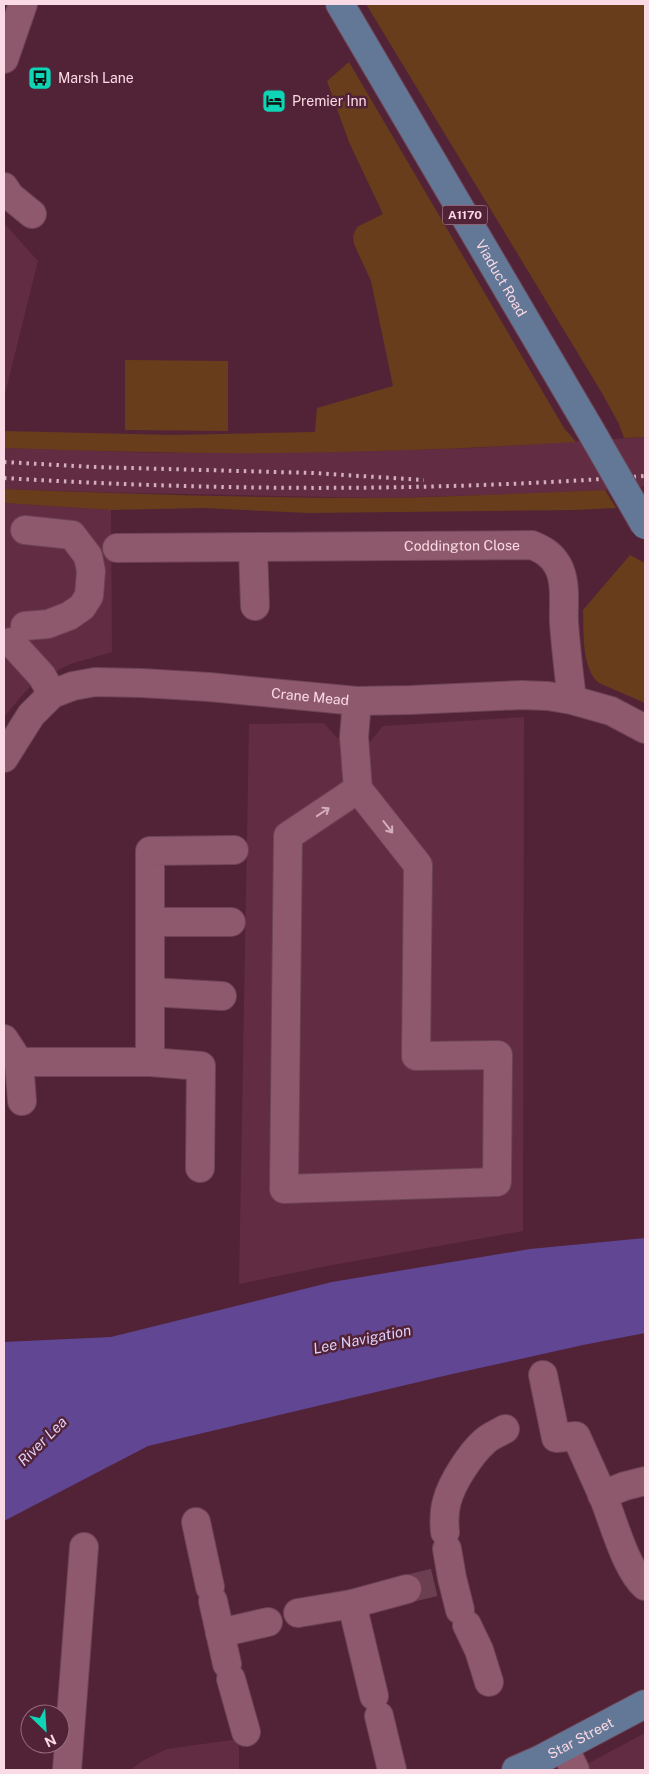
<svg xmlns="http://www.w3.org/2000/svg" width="649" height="1774" font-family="'Public Sans',sans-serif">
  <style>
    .built { fill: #622c43 }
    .green { fill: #683d1b }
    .water { fill: #604693 }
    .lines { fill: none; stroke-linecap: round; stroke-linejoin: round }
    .minor-tunnel { stroke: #6b3e50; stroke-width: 28; stroke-dasharray: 28 14; stroke-linecap: butt }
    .minor-casing { stroke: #6d4355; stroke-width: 30 }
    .major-casing { stroke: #6d4355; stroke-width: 30 }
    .minor { stroke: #8f596d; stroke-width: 28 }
    .major { stroke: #637797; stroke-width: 28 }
    .rail { stroke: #d3afbb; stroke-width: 4; stroke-dasharray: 2.5 5; stroke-linecap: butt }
    .major-bridge-casing { stroke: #6d4355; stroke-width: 30; stroke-linecap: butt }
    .major-bridge { stroke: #637797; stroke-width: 28 }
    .oneway { stroke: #d5adba }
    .labels { text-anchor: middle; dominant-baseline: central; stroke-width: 5; stroke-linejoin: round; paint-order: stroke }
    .shield { fill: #522336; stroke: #c8a3b0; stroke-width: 1 }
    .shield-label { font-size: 12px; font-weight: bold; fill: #fadae4 }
    .poi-label { font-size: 14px; fill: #fadae4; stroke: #522336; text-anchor: start }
    .street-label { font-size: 14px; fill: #fadae4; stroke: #522336 }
    .water-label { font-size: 15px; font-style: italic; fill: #dcd1fd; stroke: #522336 }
  </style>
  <rect width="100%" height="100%" fill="#522336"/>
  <path class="built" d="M4,223L38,261L4,398Z
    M645,437V486L605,490L489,495L378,498L90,492L4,489V448L163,453L373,451L475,448Z
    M4,503L111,510L112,652L70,664L32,684L4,717Z
    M524,717L523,1231L327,1266L239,1284L249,724L324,723L337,738L370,742L383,726Z
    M645,1733V1770H576Z
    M239,1739V1770H130L144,1760L167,1749Z"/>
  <path class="green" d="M366,4H645V437L624,438L619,424L602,393Z
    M349,62L564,428L576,442C478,448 379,452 281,453C188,454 96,451 4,448V431L174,435L315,432L317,408L393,386L371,281L354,244L353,236L357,227L383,214L349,142L327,81Z
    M125,360L228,361V431L125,430Z
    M4,489C128,494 253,498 378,498C454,497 529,493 605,490L616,508L575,510L308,513L204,508L111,510L4,503Z
    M630,555L645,563V703L599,683C581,668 584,632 583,610Z"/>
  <path class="water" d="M645,1238V1333L583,1345L448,1375L148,1446L4,1521V1342L111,1337L332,1282L530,1249Z"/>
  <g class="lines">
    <path class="minor-tunnel" d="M407,1589L436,1582"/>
    <g class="minor-casing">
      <g id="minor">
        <path d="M4,59L23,4"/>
        <path d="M4,187L10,196L32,214"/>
        <path d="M25,530L72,535L88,556L91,571L89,596L82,607L69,616L48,624L25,626"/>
        <path id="s1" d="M117,548L532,545C544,550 552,555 558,566C567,583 563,606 564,623C566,649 569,675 572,700"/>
        <path d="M253,548L255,606"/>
        <path d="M11,642L42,676L52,694"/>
        <path d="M357,701L354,737L358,789L418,865L416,1056L498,1055L497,1182L284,1189L288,836L358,789"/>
        <path id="s2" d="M4,758L31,715L52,694L73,686L95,682L142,683L209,687L357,701L411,700L522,695L548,696L572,700L611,711L645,729"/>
        <path d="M150,922H231"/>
        <path d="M150,992L222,996"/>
        <path d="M4,1039L19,1062L22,1101"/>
        <path d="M19,1062H150V851L234,850"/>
        <path d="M150,1062L201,1066L200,1168"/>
        <path d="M543,1375L556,1438L576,1436C585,1456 594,1476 603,1496C613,1520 626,1570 645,1586"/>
        <path d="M602,1495L625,1486L645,1481"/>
        <path d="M196,1522L210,1587"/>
        <path d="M445,1532C444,1521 444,1511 447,1501C452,1482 471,1453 485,1441C490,1436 499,1433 505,1429"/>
        <path d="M447,1549L452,1578L460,1610"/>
        <path d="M213,1601L227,1664"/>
        <path d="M352,1604L374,1696"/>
        <path d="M298,1613L352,1604L407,1589"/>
        <path d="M467,1625L479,1650L489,1682"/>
        <path d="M220,1633L268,1622"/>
        <path d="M231,1679L246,1732"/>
        <path d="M379,1716L392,1770"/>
        <path d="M564,1747L575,1770"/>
        <path d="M67,1770L84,1547"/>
      </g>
    </g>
    <g class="major-casing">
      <g id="major">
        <path id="s3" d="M340,4L588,426"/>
        <path id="s4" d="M516,1770L541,1759L645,1704"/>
      </g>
    </g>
    <use href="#minor" class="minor"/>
    <use href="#major" class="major"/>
    <path class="rail" d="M4,462L93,467L313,473L424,480
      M4,478C217,491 432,492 645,476"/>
    <g class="major-bridge-casing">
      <path id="major-bridge" d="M588,426L645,525"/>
    </g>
    <use href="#major-bridge" class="major-bridge"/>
  </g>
  <defs><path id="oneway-shaft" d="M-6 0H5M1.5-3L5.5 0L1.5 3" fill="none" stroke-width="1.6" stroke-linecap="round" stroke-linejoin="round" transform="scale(1.25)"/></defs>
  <g class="oneway">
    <use href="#oneway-shaft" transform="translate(323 812) rotate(-34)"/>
    <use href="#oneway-shaft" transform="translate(388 827) rotate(52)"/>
  </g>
  <defs>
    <g id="bus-square" transform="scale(1.25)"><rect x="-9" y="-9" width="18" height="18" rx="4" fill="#0dd5b5" stroke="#522336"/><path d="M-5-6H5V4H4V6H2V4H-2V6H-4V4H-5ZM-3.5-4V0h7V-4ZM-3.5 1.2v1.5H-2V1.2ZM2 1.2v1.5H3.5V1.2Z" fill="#111"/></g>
    <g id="hotel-square" transform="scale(1.25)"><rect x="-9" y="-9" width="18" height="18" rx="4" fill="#0dd5b5" stroke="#522336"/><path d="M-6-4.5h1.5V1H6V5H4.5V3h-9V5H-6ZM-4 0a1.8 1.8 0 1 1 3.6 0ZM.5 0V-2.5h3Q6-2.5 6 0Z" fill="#111"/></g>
  </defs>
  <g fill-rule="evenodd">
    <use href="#bus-square" x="40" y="78"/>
    <use href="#hotel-square" x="274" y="101"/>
  </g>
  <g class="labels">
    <rect class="shield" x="442.5" y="205.5" width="45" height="19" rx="4"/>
    <g class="shield-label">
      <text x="465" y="215">A1170</text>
    </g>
    <g class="poi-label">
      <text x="58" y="78">Marsh Lane</text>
      <text x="292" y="101">Premier Inn</text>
    </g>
    <g class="street-label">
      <text stroke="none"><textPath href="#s3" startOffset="318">Viaduct Road</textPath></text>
      <text stroke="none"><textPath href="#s1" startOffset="345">Coddington Close</textPath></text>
      <text stroke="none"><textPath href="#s2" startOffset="341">Crane Mead</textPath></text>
      <text stroke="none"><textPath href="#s4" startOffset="72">Star Street</textPath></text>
    </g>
    <g class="water-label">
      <text transform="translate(362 1339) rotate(-11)">Lee Navigation</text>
      <text transform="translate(42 1441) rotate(-45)">River Lea</text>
    </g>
  </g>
  <rect width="649" height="1774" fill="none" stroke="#fadae4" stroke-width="10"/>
  <g transform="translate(45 1729) rotate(155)"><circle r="24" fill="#522336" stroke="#956c7c"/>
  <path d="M0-4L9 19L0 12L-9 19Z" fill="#0dd5b5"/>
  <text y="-8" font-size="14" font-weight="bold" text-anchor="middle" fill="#fadae4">N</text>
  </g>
</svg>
